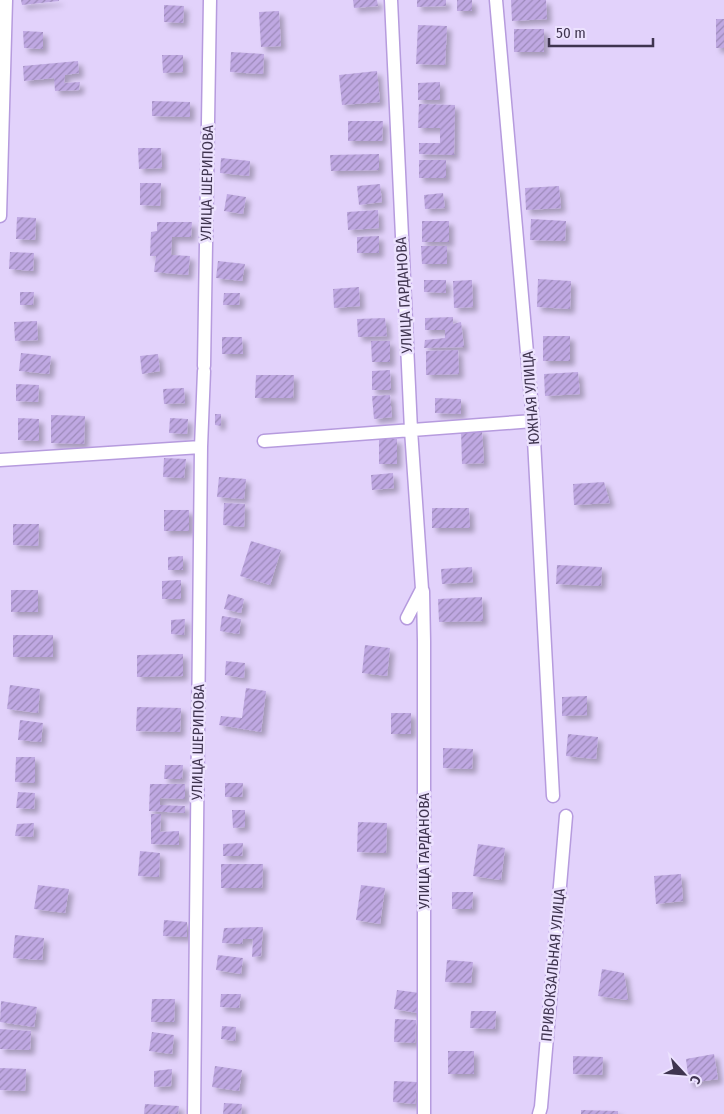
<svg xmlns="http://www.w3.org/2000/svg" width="724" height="1114" font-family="'Fira Sans Condensed',sans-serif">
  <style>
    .building { fill: url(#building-hatch); filter: url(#shadow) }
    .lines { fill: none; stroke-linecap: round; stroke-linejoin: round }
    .street-casing { stroke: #b69bde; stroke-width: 15 }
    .street { stroke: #fff; stroke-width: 12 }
    .labels { text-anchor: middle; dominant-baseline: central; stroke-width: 5; stroke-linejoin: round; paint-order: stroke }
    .street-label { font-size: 15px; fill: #3f344f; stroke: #ece2fe }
  </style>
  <defs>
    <pattern id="building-hatch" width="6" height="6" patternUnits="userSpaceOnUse" patternTransform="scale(1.25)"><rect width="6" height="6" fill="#bfa8e2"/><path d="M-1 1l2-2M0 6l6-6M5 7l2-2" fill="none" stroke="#9d8aba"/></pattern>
    <filter id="shadow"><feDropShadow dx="4.5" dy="4.5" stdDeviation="2.5" flood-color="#0004"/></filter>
  </defs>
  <rect width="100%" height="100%" fill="#e2d2fb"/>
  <path class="building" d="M21,0H59V1L22,5Z
    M353,0H377L378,6L354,8Z
    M417,0H446V6L417,7Z
    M457,0H472V11H457Z
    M511,0H546L547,19L512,21Z
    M164,5L184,6L183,23L164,22Z
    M279,11L281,46L261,47L259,12Z
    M716,19H724V48H716Z
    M418,25L447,26L445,65L416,64Z
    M514,29H544V52H514Z
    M23,31L43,32V49L24,48Z
    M231,52L264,54L263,74L230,72Z
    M162,55H183V72L163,73Z
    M78,61L79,73L65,75L64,83L80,82L79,90L55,91L54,78L24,81L23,66Z
    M377,71L380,102L342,105L339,75Z
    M440,82V100H418V83Z
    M152,101L190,102V117L152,116Z
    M419,104L455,105L454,155L419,154V143H440V128H418Z
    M348,121H383L382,141H348Z
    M138,148H161L162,168L139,169Z
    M379,154V170L331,171L330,155Z
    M221,158L250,161L249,176L220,173Z
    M419,160H446V178H419Z
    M140,183H161L160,206L140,205Z
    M380,184L382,202L359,205L357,186Z
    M559,186L561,208L526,210L525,188Z
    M443,193L445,208L425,209L424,195Z
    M227,194L246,197L243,214L224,211Z
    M378,210L379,228L348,230L347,212Z
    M17,217L36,218L35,240L16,239Z
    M531,219L566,221L565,241L530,240Z
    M422,221H449V242H422Z
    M157,222H192L191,237H172L171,255L190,256L188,275L154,272L156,256H150L151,232L157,231Z
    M379,236V253H357V237Z
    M421,246H447V264H422Z
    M10,252L34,253L33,271L9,269Z
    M218,261L245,264L242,281L216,278Z
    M538,279L571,281L570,309L537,307Z
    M424,280H446V293L424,292Z
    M472,280L473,307L454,308L453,281Z
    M359,287L360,306L334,308L333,289Z
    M20,292H34L33,305H20Z
    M224,293H240L239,305H223Z
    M453,317V324L461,322L464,347L424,348L425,340L445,338V330H425V318Z
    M385,318L387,336L358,337L357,319Z
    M37,321L38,340L15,341L14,322Z
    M543,336H570V361H543Z
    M222,337H242L243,354H222Z
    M371,341H390V362H372Z
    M458,350L459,374L426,375V351Z
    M21,353L51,356L49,374L19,371Z
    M158,354L160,371L142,374L140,356Z
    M390,370L391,390H372V371Z
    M578,372L580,394L545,396L544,374Z
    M256,375H294L293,398H255Z
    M16,384L39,385L38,402L16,401Z
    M184,388L185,403L164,404L163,389Z
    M390,395L392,417L374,419L372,396Z
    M435,398L461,399V414L435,413Z
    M215,414H221V426L215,425Z
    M51,415L85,416L84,444L51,443Z
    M18,418L39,419V441L18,440Z
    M170,418L188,419L187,434L169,433Z
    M482,430L484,463L462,464L461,431Z
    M379,439H397V464H379Z
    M164,458L186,459L184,478L163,477Z
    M393,473L394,488L372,490L371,475Z
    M219,477L246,479L244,499L217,497Z
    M604,482L610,503L574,505L573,484Z
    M224,503L245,504L244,527L223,525Z
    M432,508H469L470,528H432Z
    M164,510H189V531H164Z
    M13,524H39L38,546L13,545Z
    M251,541L281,550L270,585L240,576Z
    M183,556V570H168V557Z
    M557,565L602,567L601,586L556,584Z
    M472,567L473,582L442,584L441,569Z
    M181,580V599H162V581Z
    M11,590H38V612H11Z
    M228,594L244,599L241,613L224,609Z
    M482,597L483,621L439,622L438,599Z
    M222,616L241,619L239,634L220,631Z
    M185,619L184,635L171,634V620Z
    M13,635H53V657H13Z
    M365,645L390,648L387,676L362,673Z
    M183,654V676L137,677V655Z
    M226,661L245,663L244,678L225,675Z
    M10,685L40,689L38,713L7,709Z
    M246,688L266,691L261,732L219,725L221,716L242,718Z
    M587,696V715L562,716V697Z
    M137,707L181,708L180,732L136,731Z
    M391,713H411V734H391Z
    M20,720L43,723L41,742L18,740Z
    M568,734L598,737L596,759L566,756Z
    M443,748L473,749L472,769L443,768Z
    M16,757H35V783L15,782Z
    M165,765H183L182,779H164Z
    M225,783H243L242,797H225Z
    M150,784H185V799L160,798V805L185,806V813L149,811Z
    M18,792L35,793L34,809L16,808Z
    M232,810H245V827L233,828Z
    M151,814H161L160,832L179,831V845L151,844Z
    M358,822L387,823L386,853L357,852Z
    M34,823L33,837L15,836L17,824Z
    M243,843L242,856H223V844Z
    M478,844L505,848L501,880L473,876Z
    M140,851L160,853L159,877L138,876Z
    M221,864H263L262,888H221Z
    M681,874L683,901L656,904L654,876Z
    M38,885L69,889L65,913L34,909Z
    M361,885L385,888L380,924L356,920Z
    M452,892H473L472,909H452Z
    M164,920L187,922V937L163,936Z
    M263,927L261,956L252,957L253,939H243L242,944L222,943L224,928Z
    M15,935L44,938L42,960L13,958Z
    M218,955L243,958L241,974L216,970Z
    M447,960L473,962L471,983L445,982Z
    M602,969L624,973L628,1000L598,996Z
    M397,990L420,993L417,1013L394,1009Z
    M221,994H241L239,1008L220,1007Z
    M152,999H175L174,1022H151Z
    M1,1001L37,1007L34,1027L0,1022Z
    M471,1011H496L495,1029L470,1028Z
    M395,1019L416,1020L415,1043L394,1042Z
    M222,1026L236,1027L235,1041L221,1039Z
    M0,1029L31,1031L30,1050L0,1049Z
    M152,1032L174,1035L172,1054L149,1051Z
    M448,1051H474V1074H448Z
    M714,1054L718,1079L689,1083L686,1059Z
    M573,1056L603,1057L602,1075L573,1074Z
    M215,1066L242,1070L239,1091L212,1087Z
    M0,1068L26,1069L25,1091L0,1090Z
    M172,1069L171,1086L154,1087V1071Z
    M394,1081L417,1082L415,1104L393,1102Z
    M224,1103L242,1104L241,1114H223Z
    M145,1104L179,1106L178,1114H144Z
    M581,1110L618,1111V1114H581Z"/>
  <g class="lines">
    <g class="street-casing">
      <path id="street" d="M391,0L411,430L422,589L407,618
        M496,0L533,421L553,796
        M0,216L6,0
        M204,366L210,0
        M264,441L533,421
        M0,460L201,447
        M423,591L424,641V1114
        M194,1114L201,447L204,371
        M539,1114L541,1107L566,816"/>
    </g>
    <use href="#street" class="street"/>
  </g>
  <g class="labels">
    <g class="street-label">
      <text transform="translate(207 183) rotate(-89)">УЛИЦА ШЕРИПОВА</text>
      <text transform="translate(404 295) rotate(-93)">УЛИЦА ГАРДАНОВА</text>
      <text transform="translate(531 398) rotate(-94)">ЮЖНАЯ УЛИЦА</text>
      <text transform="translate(198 742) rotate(-89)">УЛИЦА ШЕРИПОВА</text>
      <text transform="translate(424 851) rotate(-90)">УЛИЦА ГАРДАНОВА</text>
      <text transform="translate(553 965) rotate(-85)">ПРИВОКЗАЛЬНАЯ УЛИЦА</text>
    </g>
  </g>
  <g transform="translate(684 1074) rotate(116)" stroke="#ece2fe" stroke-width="4" paint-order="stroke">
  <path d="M0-4L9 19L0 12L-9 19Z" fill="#3f344f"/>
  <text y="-8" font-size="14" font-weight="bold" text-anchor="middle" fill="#3f344f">С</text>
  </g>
  <path d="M549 38v8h104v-8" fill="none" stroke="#3f344f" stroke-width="2.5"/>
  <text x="556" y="38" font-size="15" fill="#3f344f" stroke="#ece2fe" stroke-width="4" paint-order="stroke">50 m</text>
</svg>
